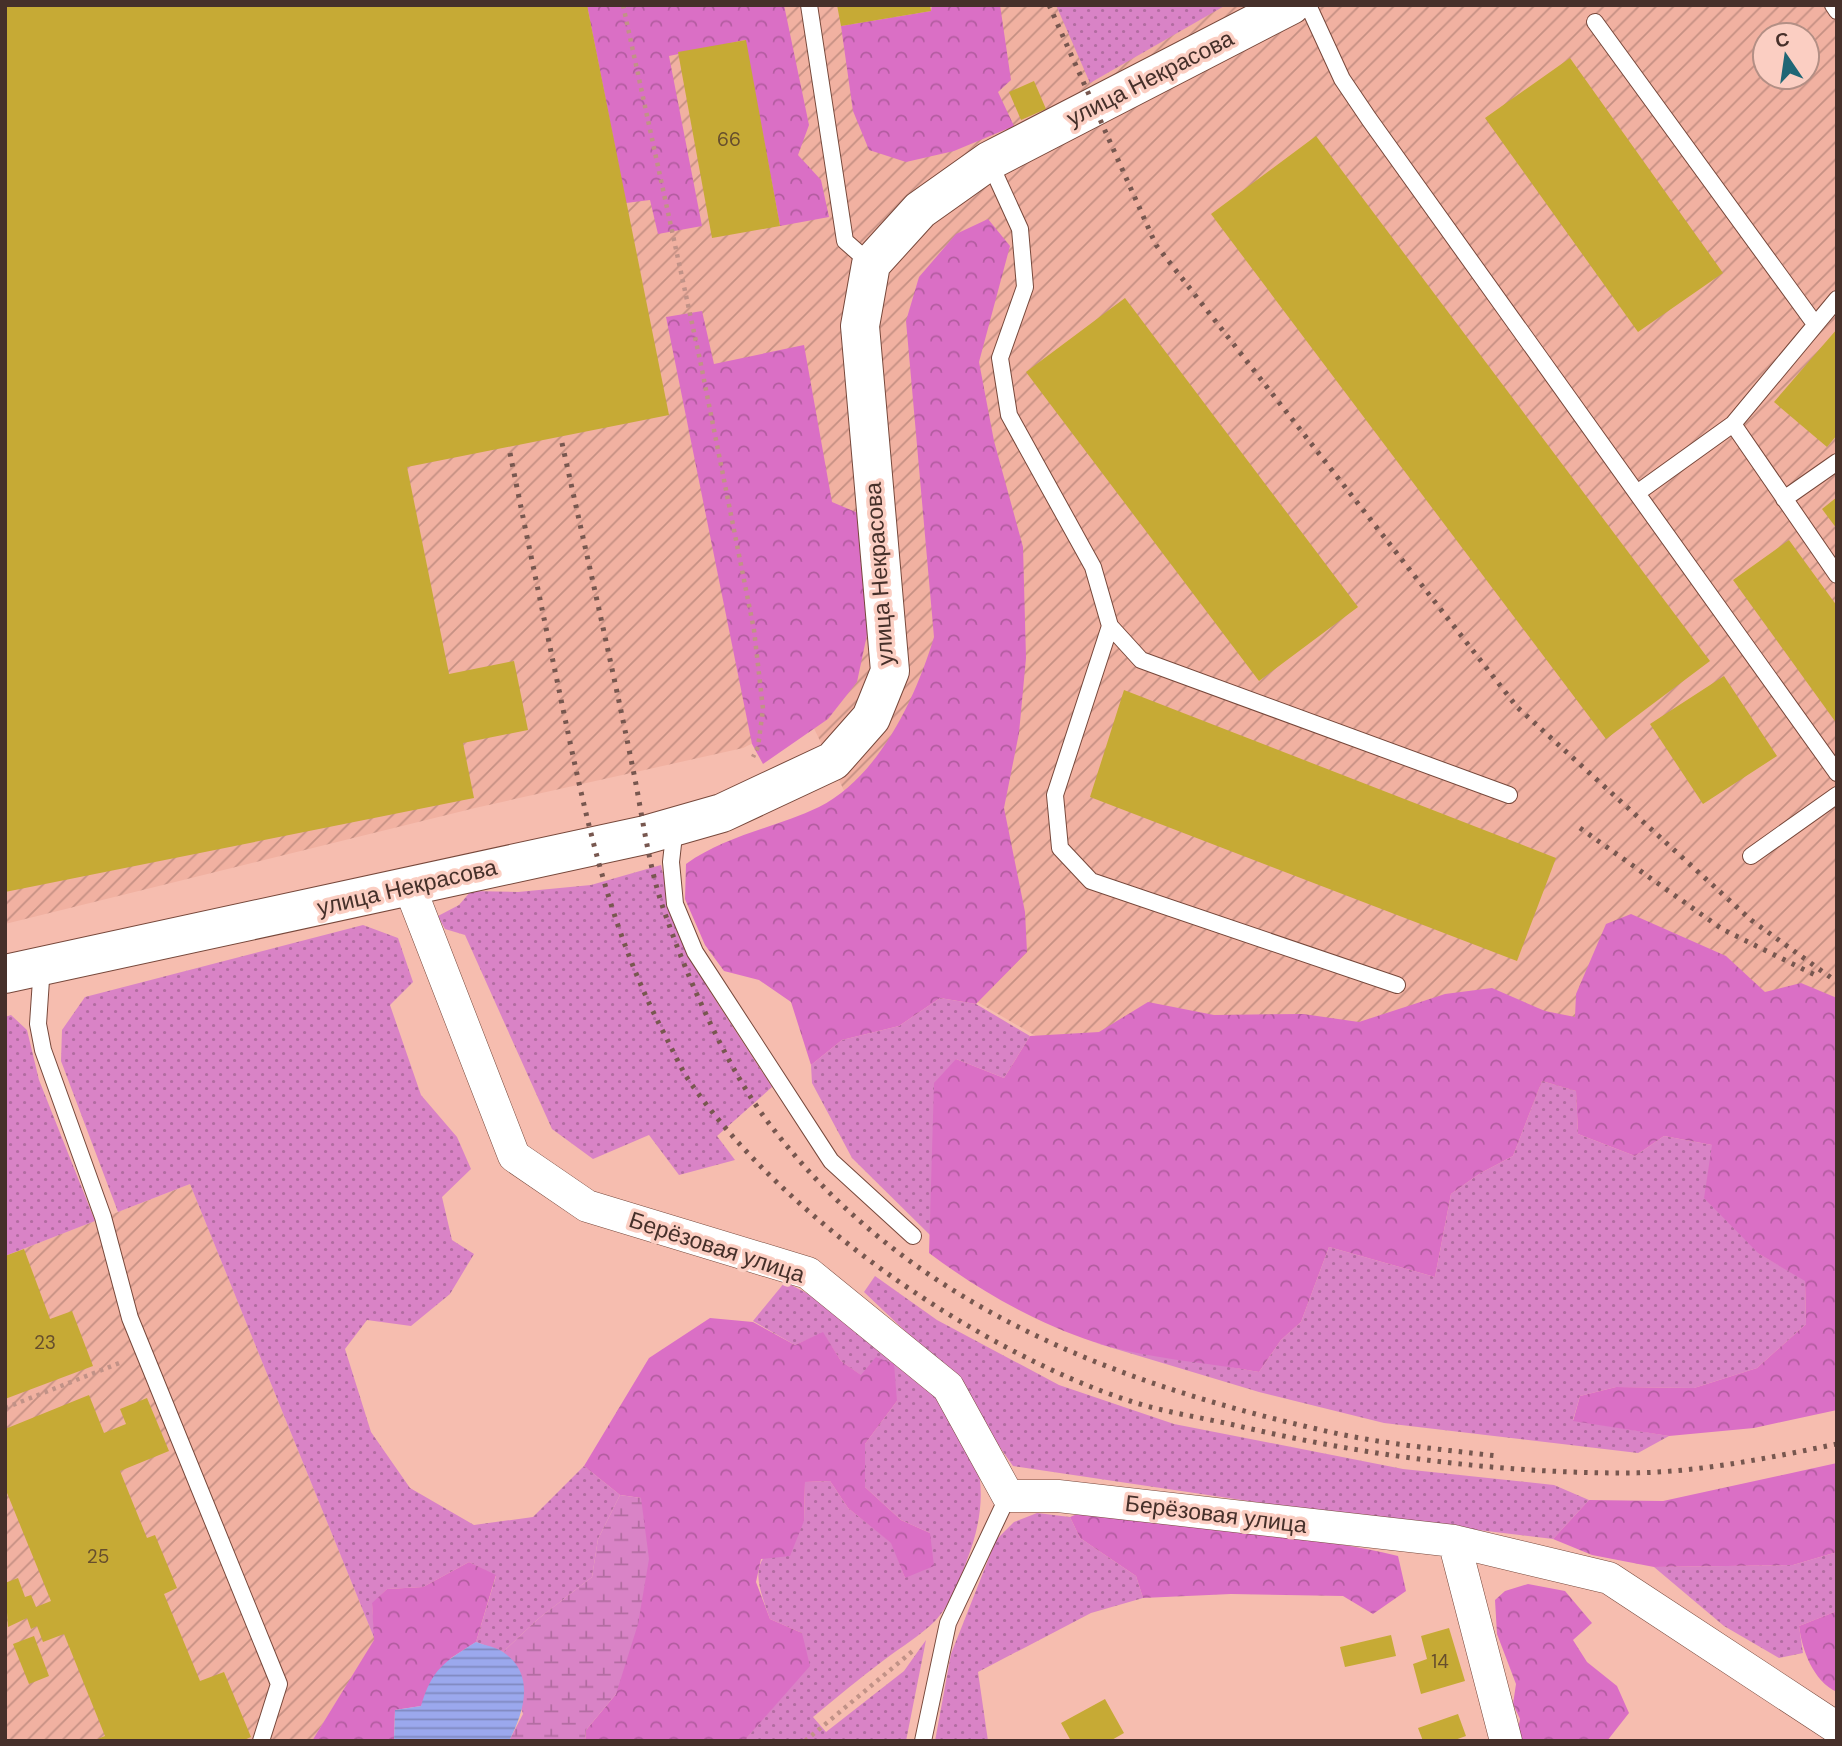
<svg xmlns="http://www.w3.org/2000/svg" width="1842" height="1746" font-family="'DM Sans',sans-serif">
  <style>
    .industrial { fill: url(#industrial-furrows); fill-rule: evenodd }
    .grass { fill: url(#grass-dots) }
    .forest { fill: url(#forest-crowns) }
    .wetland { fill: url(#wetland-marsh) }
    .water { fill: url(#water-rules) }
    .building { fill: #c6aa35 }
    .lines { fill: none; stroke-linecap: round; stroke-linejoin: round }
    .lane-casing { stroke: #77483b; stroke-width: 18 }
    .street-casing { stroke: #77483b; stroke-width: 33 }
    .secondary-casing { stroke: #77483b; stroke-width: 40 }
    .path { stroke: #c19287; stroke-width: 4.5; stroke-dasharray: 3.5 5; stroke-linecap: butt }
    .lane { stroke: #fff; stroke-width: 16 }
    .street { stroke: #fff; stroke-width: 32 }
    .secondary { stroke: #fff; stroke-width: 38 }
    .rail { stroke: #77574f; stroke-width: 5; stroke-dasharray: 3.5 7; stroke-linecap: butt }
    .labels { text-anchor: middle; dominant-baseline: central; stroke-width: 7; stroke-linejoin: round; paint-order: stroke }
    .number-label { font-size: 19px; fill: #664e2d }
    .street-label { font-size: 23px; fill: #46302a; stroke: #fbcec2 }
  </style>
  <defs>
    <pattern id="industrial-furrows" width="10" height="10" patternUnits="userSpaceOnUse" patternTransform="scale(1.75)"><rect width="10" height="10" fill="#f1b1a1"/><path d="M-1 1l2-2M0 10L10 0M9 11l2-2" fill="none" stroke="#c59083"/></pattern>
    <pattern id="grass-dots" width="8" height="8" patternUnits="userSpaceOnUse" patternTransform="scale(1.75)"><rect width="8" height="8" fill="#d983c6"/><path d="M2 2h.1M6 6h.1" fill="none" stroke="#b26ca1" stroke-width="1.8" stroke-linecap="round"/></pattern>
    <pattern id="forest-crowns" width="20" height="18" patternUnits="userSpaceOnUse" patternTransform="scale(1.75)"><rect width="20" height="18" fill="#da6fc5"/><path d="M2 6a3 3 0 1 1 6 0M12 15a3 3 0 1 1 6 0" fill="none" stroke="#b35ca0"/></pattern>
    <pattern id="wetland-marsh" width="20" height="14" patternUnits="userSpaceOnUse" patternTransform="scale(1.75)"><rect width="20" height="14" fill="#d983c6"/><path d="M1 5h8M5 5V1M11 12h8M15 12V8" fill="none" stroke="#b26ca1"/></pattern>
    <pattern id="water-rules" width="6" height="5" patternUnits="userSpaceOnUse" patternTransform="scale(1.75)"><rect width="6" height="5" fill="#9ba8ed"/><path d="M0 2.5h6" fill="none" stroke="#8089c0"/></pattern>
  </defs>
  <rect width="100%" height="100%" fill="#f6bdaf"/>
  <path class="industrial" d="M5,5H1837V1144L1053,1046L934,977L808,716L743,748L475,808L5,924ZM1765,35H1807V77H1765Z
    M190,1184L375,1640L312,1741H5V1256Z"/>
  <path class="grass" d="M1056,5H1226L1090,83Z
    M661,865L668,896L707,987L772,1087L717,1136L735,1160L679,1175L649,1135L593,1159L552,1129L465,935L445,929L438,916L459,905L471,891L518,892L591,885Z
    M363,925L398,938L413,982L390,1005L421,1095L457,1137L471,1169L442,1197L452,1240L474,1254L450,1294L411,1326L367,1320L345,1349L371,1432L410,1488L474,1525L533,1517L584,1466L620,1495L598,1539L592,1577L538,1619L503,1652L476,1642L496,1576L469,1562L423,1587L387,1589L372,1604L375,1640L190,1184L118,1212L61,1061L62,1030L85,997Z
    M940,998L976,1004L1030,1036L1004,1078L956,1059L932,1184L930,1235L852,1158L812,1083L811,1065L842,1040L899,1026Z
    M11,1015L27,1030L39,1080L95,1221L5,1256V1017Z
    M1542,1081L1576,1091L1578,1134L1635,1156L1664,1136L1712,1145L1759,1254L1805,1280L1806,1324L1757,1368L1694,1388L1616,1387L1580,1396L1573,1420L1669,1436L1638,1453L1384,1423L1259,1392L1096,1343L1259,1372L1281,1340L1301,1322L1329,1247L1435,1277L1451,1194L1479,1174L1513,1156Z
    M875,1276L937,1320L1059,1385L1174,1424L1403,1469L1554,1485L1589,1500L1553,1539L1295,1508L1013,1466L945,1369L864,1292Z
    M785,1282C845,1310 958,1394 976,1461C986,1494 979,1529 967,1560C961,1578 949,1607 935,1621C920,1636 901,1647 884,1660C860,1678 837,1697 813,1717L826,1732L904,1671L926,1640L906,1741H744L785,1693L802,1633L770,1619C747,1557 758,1561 804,1521L805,1482L830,1481L848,1508L892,1543L905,1578L930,1533L901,1520L865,1487V1444L897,1401L841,1361L823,1333L795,1345L753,1321Z
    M1037,1513L1070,1517L1080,1538L1136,1576L1143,1598L1091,1613L978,1672L988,1741H935L951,1654L996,1540L1014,1522Z
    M1837,1552V1611L1799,1626L1803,1653L1779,1658L1724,1626L1654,1567L1793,1565Z"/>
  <path class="forest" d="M587,5H784L809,125L798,155L821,180L829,217L780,226L745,40L669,56L702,226L658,234L650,200L626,203Z
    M932,5H1000L1011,80L998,92L1014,126L954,151L906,162L869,150L853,111L841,26L931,11Z
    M988,219L1010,246L979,362L994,441L1023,547L1026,658L1019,733L1004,808L1025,912L1027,952L976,1004L940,998L899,1026L842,1040L811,1065L791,1002L759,980L724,971L705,945L685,899L686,864C726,835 775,828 819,807C879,777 916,697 934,637L906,321L919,277L956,234Z
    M702,311L714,364L804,345L832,502L858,513L868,630L857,682L828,719L763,764L752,744L666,317Z
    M1631,914L1726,956L1765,992L1801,983L1837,998V1410L1754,1428L1669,1436L1573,1421L1580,1396L1616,1387L1694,1388L1757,1368L1806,1324L1805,1281L1759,1254L1704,1198L1712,1145L1664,1136L1635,1156L1578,1134L1576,1091L1542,1081L1513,1156L1479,1174L1451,1194L1435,1277L1329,1247L1301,1322L1281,1340L1259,1372C1205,1362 1147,1359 1094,1342C1034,1322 980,1291 929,1253L934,1083L956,1059L1004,1078L1030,1036L1099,1032L1148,1002L1214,1015L1303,1014L1359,1022L1445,994L1492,988L1545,1011L1575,1017L1576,994L1606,924Z
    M710,1318L753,1322L795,1345L823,1332L841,1361L861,1375L876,1357L894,1364L897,1401L865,1444V1487L901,1520L930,1533L934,1566L905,1578L891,1543L848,1508L830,1481L805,1482L804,1521L790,1556L761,1559L756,1582L770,1619L802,1633L810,1666L744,1741H585L586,1730L616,1694L641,1498L620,1495L584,1466L649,1358Z
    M1837,1463V1552L1793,1565L1654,1567L1592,1555L1553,1539L1589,1500L1663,1501Z
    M1087,1510C1191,1528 1296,1532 1398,1556L1406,1591L1373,1614L1343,1596L1231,1594L1143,1598L1136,1576L1080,1538L1070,1517Z
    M469,1562L496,1575L476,1642L451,1658L421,1706L395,1710L394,1741H312L374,1640L372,1603L387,1589L423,1587Z
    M1528,1584L1565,1591L1592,1623L1573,1640L1587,1662L1617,1686L1629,1713L1607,1741L1516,1740L1520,1719L1513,1704L1516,1684L1497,1634L1495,1600L1505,1591Z
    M1837,1611V1692C1813,1681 1802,1650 1799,1626Z"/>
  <path class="wetland" d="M620,1495L641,1498L649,1559L638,1624L616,1694L586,1730L585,1741H509L523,1714L503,1652L538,1619L592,1577L598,1539Z"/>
  <path class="water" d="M476,1642C484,1645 496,1647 503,1652C536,1674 524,1712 509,1741H394L395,1710L421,1706C432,1669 444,1662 476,1642Z"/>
  <path class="building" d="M5,5H587L669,415L407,467L449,674L514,661L528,730L463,743L474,798L5,892Z
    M837,5H930L931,11L841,26Z
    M746,40L780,226L712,238L678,52Z
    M1570,58L1723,273L1638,332L1485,118Z
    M1034,81L1046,109L1021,120L1009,92Z
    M1316,136L1710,661L1606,739L1211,214Z
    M1125,298L1358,607L1259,681L1026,372Z
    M1837,329V435L1827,447L1774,402Z
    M1837,497V529L1822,509Z
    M1789,540L1837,606V724L1733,580Z
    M1724,676L1777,756L1703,804L1650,724Z
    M1124,690L1556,858L1517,961L1090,797Z
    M24,1249L50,1319L72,1311L93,1366L5,1399V1256Z
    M89,1395L104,1433L126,1424L120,1409L147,1398L169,1451L120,1471L147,1538L155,1535L177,1588L164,1594L200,1681L224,1672L251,1737L242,1741H93L105,1736L64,1634L43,1642L37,1626L31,1629L27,1618L8,1627L5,1583L18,1578L25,1597L31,1595L36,1607L51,1601L5,1488V1429Z
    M1449,1628L1465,1681L1421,1694L1413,1664L1427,1659L1421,1636Z
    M1391,1635L1396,1656L1345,1667L1340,1647Z
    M34,1636L49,1676L29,1684L13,1644Z
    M1105,1699L1124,1733L1110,1741H1071L1061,1723Z
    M1458,1714L1466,1736L1452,1741H1423L1418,1728Z"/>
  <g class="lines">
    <g class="lane-casing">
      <path id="lane" d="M809,5L845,241L871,264
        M1308,5L1342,79L1369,119L1837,773
        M1833,5L1837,11
        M1595,22L1815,324
        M989,161L1020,229L1025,287L1000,358L1009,415L1093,567L1110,626L1055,795L1060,848L1091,881L1397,985
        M1733,424L1837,575
        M1637,493L1733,424L1837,299
        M1784,499L1837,462
        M1110,626L1141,660L1509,795
        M675,826L671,862L675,904L695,952L831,1161L913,1236
        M1751,856L1837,795
        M42,965L38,1024L43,1050L103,1217L130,1318L279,1684L261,1741
        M923,1741L948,1623L1008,1496"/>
    </g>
    <g class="street-casing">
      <path id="street" d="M410,888L514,1156L587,1206L808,1273L948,1387L1008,1496H1058L1454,1541L1609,1578L1837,1728
        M1454,1541L1506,1741"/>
    </g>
    <g class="secondary-casing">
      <path id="secondary" d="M5,974L645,835L722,813L833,761L871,718L890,671L860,326L871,264L920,210L989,161L1291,5"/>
    </g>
    <path class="path" d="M623,5L700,360L754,630L763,709L758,747L753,757
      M5,1408L122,1362
      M805,1741L914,1650"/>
    <use href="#lane" class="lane"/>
    <use href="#street" class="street"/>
    <use href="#secondary" class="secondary"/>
    <path class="rail" d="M1049,5L1156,245L1517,707L1751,920L1837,982
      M562,443C586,552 611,660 633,769C643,818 649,872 667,919C689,982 730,1074 771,1126C911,1310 1126,1388 1344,1435C1394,1445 1446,1450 1497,1456
      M510,453C527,538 545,623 563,709C587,823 611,935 667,1039C674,1053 681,1069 690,1082C782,1216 976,1351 1130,1401C1163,1412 1199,1417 1234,1425C1362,1455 1494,1473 1626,1473C1697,1473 1768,1458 1837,1444
      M1580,828L1722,929L1815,975"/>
  </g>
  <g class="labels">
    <g class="number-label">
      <text x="729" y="139">66</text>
      <text x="45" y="1342">23</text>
      <text x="98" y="1556">25</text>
      <text x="1440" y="1661">14</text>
    </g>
    <g class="street-label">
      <text transform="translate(1150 78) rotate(-27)">улица Некрасова</text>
      <text transform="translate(879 574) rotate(-94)">улица Некрасова</text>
      <text transform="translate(407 887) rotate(-13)">улица Некрасова</text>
      <text transform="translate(717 1247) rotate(18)">Берёзовая улица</text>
      <text transform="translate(1216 1514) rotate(7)">Берёзовая улица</text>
    </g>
  </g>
  <rect width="1842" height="1746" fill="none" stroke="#46302a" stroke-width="14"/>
  <g transform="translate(1786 56) rotate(347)"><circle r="33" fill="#fbcec2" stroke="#b38f85" stroke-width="2"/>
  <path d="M0-5L12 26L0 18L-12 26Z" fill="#1f6675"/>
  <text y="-10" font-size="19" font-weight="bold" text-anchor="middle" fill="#46302a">С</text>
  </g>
</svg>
